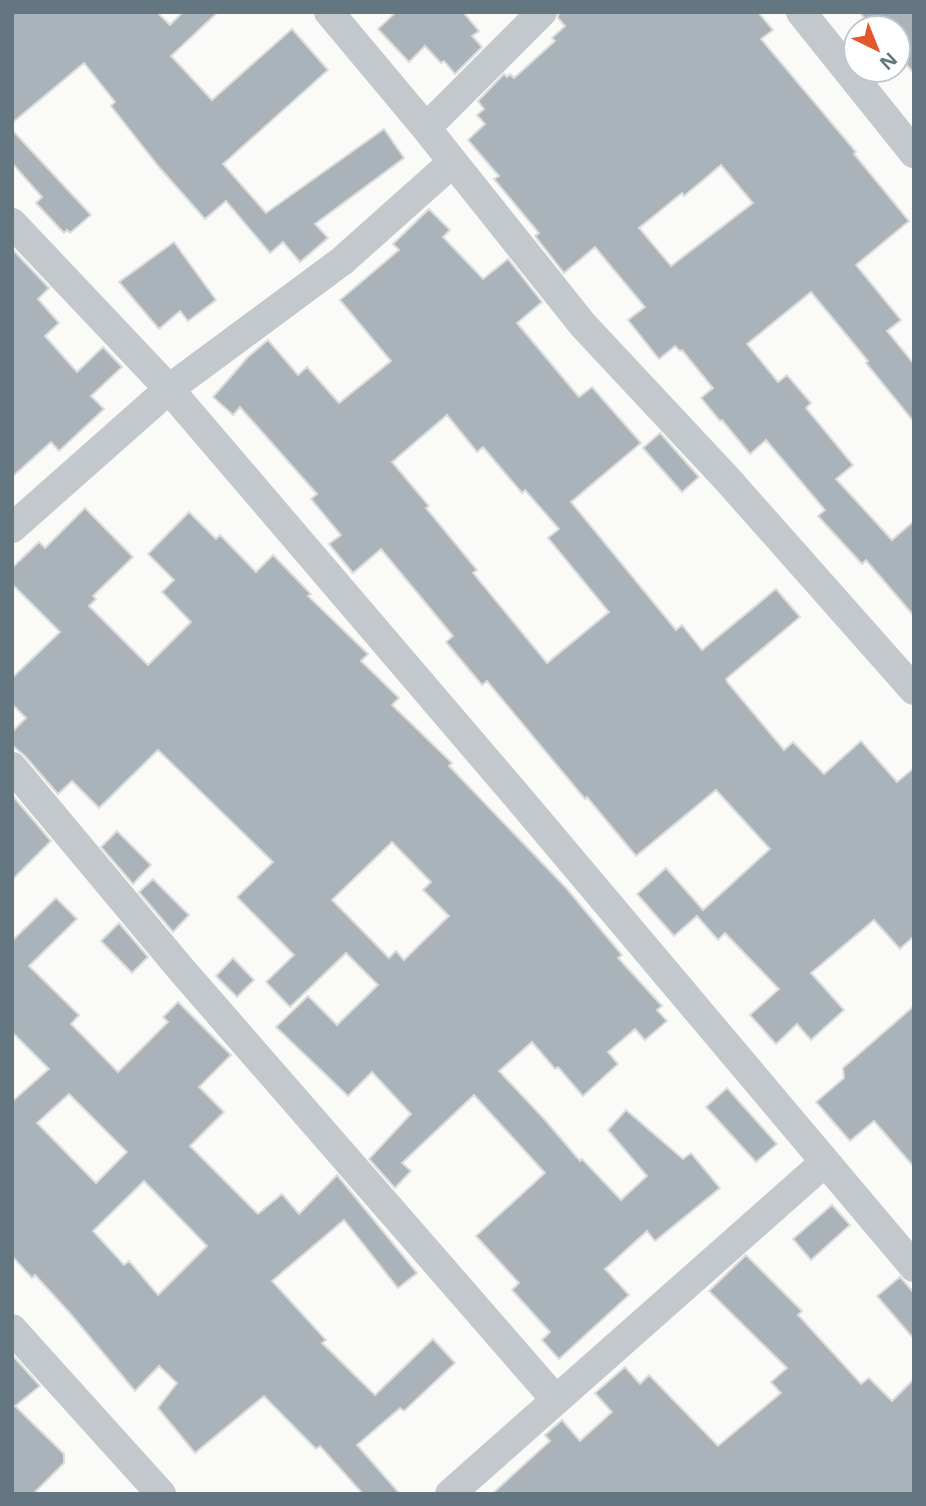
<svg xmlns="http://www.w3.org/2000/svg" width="926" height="1506" font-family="'Open Sans',sans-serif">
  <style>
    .building { fill: #aab3b9; stroke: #dcdcda; stroke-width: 2; fill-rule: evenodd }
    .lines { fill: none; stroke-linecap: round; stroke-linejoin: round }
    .minor { stroke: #c3c8cc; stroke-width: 30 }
  </style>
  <rect width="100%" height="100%" fill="#fafaf8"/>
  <path class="building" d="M12,12H157L170,25L183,12H218L171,56L212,100L292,29L328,70L223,164L266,213L384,129L404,158L315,224L328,238L300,262L283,242L270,253L226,201L205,219L159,167L111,106L115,102L84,63L12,123Z
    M396,12H463L479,31L472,36L482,47L455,74L444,61L441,63L425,46L409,62L378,29Z
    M559,12H758L773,30L761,39L856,152L854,154L909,221L856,265L901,320L887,331L914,364V422L866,363L868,361L811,292L747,344L778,382L787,375L811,403L806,408L853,465L836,479L892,540L914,521V616L866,560L862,564L818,516L825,510L766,440L750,454L722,420L720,421L701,398L713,388L682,350L680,351L675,346L659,359L628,320L645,307L595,247L564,273L535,236L539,233L494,179L499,176L468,140L485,124L477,115L484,109L478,101L504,74L507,77L510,74L514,78L555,41L552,38L565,26L558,18ZM721,165L753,203L671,266L639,228L682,193L684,196Z
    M859,12H914V73L898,56V28H873Z
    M12,130L91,215L70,233L67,230L64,233L36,203L42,197L12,163Z
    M429,209L450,230L443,237L483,279L508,259L542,302L517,323L579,397L592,387L641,443L571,502L676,630L682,625L702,650L776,589L800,617L726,679L728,683L784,750L793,742L824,774L861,741L897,782L914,768V936L900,949L874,920L811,973L844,1010L811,1040L797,1024L776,1044L750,1015L779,989L725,933L718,940L697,916L674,936L637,894L666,868L703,910L770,849L716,790L636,856L587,797L585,799L487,681L482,685L446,642L453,636L381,549L353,573L329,544L341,535L311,499L317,494L240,407L233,415L213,397L248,357L268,340L298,375L307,367L339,403L391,361L340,300L399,250L393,244ZM447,415L477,452L483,447L522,493L525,490L559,529L548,538L609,612L547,663L473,573L477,570L426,508L429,506L392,462Z
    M174,242L216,300L188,321L180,311L159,329L119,282Z
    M12,249L49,288L38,299L59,323L45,336L77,372L103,347L122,367L91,396L104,409L59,451L51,442L12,477Z
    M660,433L699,477L682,492L643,448Z
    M85,508L133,557L93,596L96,599L89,606L148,665L191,622L162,592L174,580L148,554L189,512L216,539L220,535L256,572L273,555L311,594L308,596L368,654L361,661L399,698L392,705L452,763L449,766L567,889L622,955L618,958L662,1006L657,1010L667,1021L645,1040L635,1029L608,1052L618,1064L583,1096L558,1067L555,1069L532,1042L499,1071L545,1120L580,1161L582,1159L621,1200L647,1176L608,1130L626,1110L683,1159L691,1153L720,1188L655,1241L647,1231L605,1269L629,1295L559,1359L542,1340L550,1332L512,1290L519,1283L476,1236L545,1173L474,1095L402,1163L411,1171L395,1188L369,1159L411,1114L372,1072L348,1096L276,1027L308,996L337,1025L378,985L346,953L290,1007L266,982L294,955L237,897L273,862L158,750L99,808L72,781L58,794L25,756L12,745V732L26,718L12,704V678L60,632L12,584V568L39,542L45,548ZM392,842L431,882L423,890L449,916L404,960L396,951L389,958L332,900Z
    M12,795L51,841L12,880Z
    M117,831L151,865L133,884L101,847Z
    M153,879L189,915L173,932L139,892Z
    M56,898L77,919L29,966L79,1015L71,1024L118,1072L168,1022L163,1017L178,1002L231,1055L199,1087L224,1112L190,1146L258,1214L282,1194L299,1214L337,1175L417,1273L398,1288L344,1220L272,1281L326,1340L322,1343L375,1395L433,1339L455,1363L404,1411L400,1408L357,1445L400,1494H363L320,1446L316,1449L264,1396L195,1453L158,1408L177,1383L159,1366L135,1391L69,1312L35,1275L32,1278L12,1256V1098L14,1100L49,1069L12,1032V941ZM69,1094L127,1152L96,1183L37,1123ZM144,1181L207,1246L158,1295L129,1261L124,1265L93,1231Z
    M119,923L148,957L132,973L101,941Z
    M233,958L254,980L237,997L216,976Z
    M914,1006V1167L874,1121L850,1141L816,1102L844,1078L843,1068Z
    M727,1088L777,1144L756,1162L706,1107Z
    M832,1205L850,1225L811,1260L793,1239Z
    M746,1255L802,1311L798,1315L861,1384L869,1378L892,1401L914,1379V1494H492L550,1441L545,1435L562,1420L580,1441L612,1412L595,1393L625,1367L640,1384L649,1375L718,1446L781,1393L771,1382L787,1368L709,1291Z
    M900,1277L914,1293V1339L877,1296Z
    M12,1355L40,1386L15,1406L64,1454V1463L33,1494H12Z"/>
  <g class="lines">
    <path class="minor" d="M329,12L426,128
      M801,12L914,153
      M453,162L583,325L727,479L914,690
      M12,223L169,389L522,802L914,1267
      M12,528L169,389L342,261L453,162L426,128L542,12
      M12,767L180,968L556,1400
      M12,1329L161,1494
      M450,1494L825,1162"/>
  </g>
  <rect width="926" height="1506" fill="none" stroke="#657683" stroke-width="28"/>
  <g transform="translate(877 49) rotate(137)"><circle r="33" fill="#ffffff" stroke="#c1c8cd" stroke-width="2"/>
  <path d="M0-5L12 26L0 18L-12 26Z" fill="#e4572e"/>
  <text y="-10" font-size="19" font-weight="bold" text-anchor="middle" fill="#657683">N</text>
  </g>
</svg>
